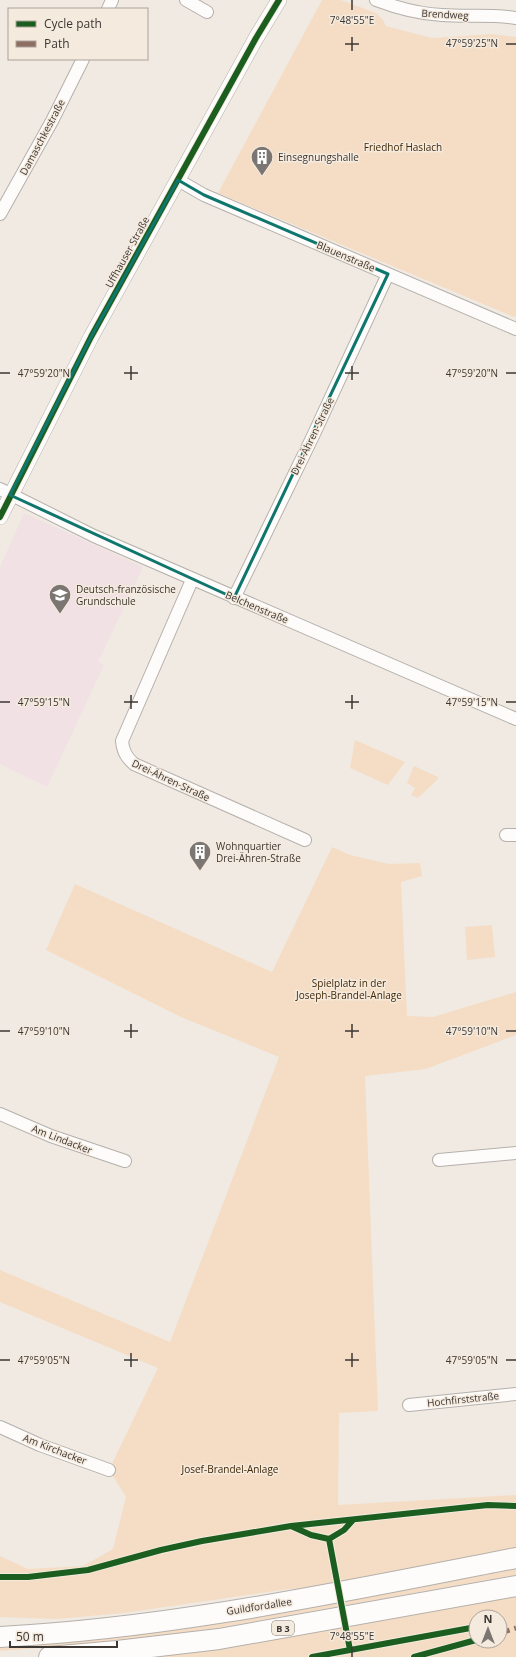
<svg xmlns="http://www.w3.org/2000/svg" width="516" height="1657" font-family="'Open Sans',sans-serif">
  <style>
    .education { fill: #f2e1e4 }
    .green { fill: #f4ddc4; fill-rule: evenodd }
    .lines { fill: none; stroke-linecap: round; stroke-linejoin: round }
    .minor-casing { stroke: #b5b0ab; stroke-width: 14 }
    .tertiary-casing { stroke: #b5b0ab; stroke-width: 16 }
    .trunk-casing { stroke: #b5b0ab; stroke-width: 22 }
    .minor { stroke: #fdfcfb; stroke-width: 12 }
    .tertiary { stroke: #fdfcfb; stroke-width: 15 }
    .trunk { stroke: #fdfcfb; stroke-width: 20 }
    .quiet { stroke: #8d6e63; stroke-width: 5; stroke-dasharray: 10 5; stroke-linecap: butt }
    .cycleway-casing { stroke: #f5eade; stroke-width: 8 }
    .cycleway { stroke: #1b5e20; stroke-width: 6 }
    .marked { fill: none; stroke: #0f766e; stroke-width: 3; stroke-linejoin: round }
    .ticks { fill: none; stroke: #3c3733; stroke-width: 1.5 }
    .labels { text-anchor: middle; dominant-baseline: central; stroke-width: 3; stroke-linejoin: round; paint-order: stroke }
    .shield { fill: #f5eade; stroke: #746d66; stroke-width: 1 }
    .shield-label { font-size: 9px; font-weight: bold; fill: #3c3733 }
    .street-label { font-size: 10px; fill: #3c3733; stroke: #f5eade }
    .park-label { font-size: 10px; fill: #422703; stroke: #f5eade }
    .poi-label { font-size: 10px; fill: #3c3733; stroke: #f5eade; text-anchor: start }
    .ticks-label { font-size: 10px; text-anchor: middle; fill: #3c3733; stroke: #f5eade; stroke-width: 3; stroke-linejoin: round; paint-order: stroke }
  </style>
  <rect width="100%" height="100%" fill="#f0eae3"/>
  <path class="education" d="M24,513L143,567L98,662L104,665L47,787L0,764V567Z"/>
  <path class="green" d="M322,0H341L376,13L383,20L386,26L432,38L492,34L516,37V316L514,317L218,193Z
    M355,740L405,762L388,785L350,768Z
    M414,766L438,777V779L418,798L411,795L415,788L407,783Z
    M332,847L350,855L389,864L420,863L422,876L401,882L407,1016L433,1017L516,992V1035L426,1069L365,1076L378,1411L339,1413L338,1505L516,1495V1552L323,1588L289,1589L124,1613L57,1619L0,1617V1556L28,1569L83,1566L113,1549L126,1497L109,1470L158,1368L0,1302V1270L170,1342L279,1057L181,1017L46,950L75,884L272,972Z
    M492,925L495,957L467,960L465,927Z
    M516,1566V1575L206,1630L102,1643L0,1651V1645Z
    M516,1593V1657H122ZM476,1617H500V1641H476Z"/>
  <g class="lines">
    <g class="minor-casing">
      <path id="minor" d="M186,0L207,12
        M376,0C397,8 419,14 442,15C467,17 492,14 516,18
        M108,9L112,0
        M178,180L204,195L516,329
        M0,214L52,121L83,59
        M0,489L94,536L516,719
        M192,580L122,741C123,751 126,757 134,764L305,840
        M234,598L313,436L388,274
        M506,835H516
        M0,1114L51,1136L125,1161
        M439,1160L516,1153
        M409,1405L516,1394
        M0,1427L40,1445L109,1470"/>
    </g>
    <g class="tertiary-casing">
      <path id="tertiary" d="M0,517L91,337L256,38L279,0"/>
    </g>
    <g class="trunk-casing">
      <path id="trunk" d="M0,1637C174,1628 345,1591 516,1558
        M49,1657L117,1651L219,1639L516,1586"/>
    </g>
    <use href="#minor" class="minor"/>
    <use href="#tertiary" class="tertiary"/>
    <use href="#trunk" class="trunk"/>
    <path class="quiet" d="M500,1633L516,1628"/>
    <g class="cycleway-casing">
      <path id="cycleway" d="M0,517L91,337L256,38L279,0
        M291,1526L311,1535L329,1539L344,1530L353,1520
        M329,1539L350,1650
        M0,1577H28L88,1570L161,1550L202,1541L291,1526L488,1505L516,1506
        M312,1657L476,1627
        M414,1657L476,1640"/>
    </g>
    <use href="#cycleway" class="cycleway"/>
  </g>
  <path class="marked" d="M178,180L204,195L388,274L234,598L10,495L91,337Z"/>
  <path class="ticks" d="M352,0V10M352,37V51M345,44H359M506,44H516M131,366V380M352,366V380M0,373H10M124,373H138M345,373H359M506,373H516M131,695V709M352,695V709M0,702H10M124,702H138M345,702H359M506,702H516M131,1024V1038M352,1024V1038M0,1031H10M124,1031H138M345,1031H359M506,1031H516M131,1353V1367M352,1353V1367M0,1360H10M124,1360H138M345,1360H359M506,1360H516M352,1647V1657"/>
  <defs>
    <g id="building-pin" transform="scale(1.15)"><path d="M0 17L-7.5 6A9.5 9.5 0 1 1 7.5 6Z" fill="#7b7671" stroke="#f5eade"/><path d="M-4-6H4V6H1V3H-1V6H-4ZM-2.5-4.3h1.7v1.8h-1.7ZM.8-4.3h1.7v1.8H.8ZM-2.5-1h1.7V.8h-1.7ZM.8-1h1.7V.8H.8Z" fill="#fff"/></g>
    <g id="school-pin" transform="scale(1.15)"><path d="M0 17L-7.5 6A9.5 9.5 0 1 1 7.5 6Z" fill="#7b7671" stroke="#f5eade"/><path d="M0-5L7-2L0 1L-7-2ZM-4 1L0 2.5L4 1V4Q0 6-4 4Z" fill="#fff"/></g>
  </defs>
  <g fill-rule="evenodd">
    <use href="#building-pin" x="262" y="157"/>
    <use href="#school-pin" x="60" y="595"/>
    <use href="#building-pin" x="200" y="852"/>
  </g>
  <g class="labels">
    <rect class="shield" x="272" y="1621" width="22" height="14" rx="3"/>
    <g class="shield-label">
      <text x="283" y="1628">B 3</text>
    </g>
    <g class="street-label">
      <text transform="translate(445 14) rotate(3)">Brendweg</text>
      <text transform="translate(42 137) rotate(-62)">Damaschkestraße</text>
      <text transform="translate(127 252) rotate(-61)">Uffhauser Straße</text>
      <text transform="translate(346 256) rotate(23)">Blauenstraße</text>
      <text transform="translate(312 436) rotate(-64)">Drei-Ähren-Straße</text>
      <text transform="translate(257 607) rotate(23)">Belchenstraße</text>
      <text transform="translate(171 780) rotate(25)">Drei-Ähren-Straße</text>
      <text transform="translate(62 1139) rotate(21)">Am Lindacker</text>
      <text transform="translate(463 1399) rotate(-6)">Hochfirststraße</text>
      <text transform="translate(55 1449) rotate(21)">Am Kirchacker</text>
      <text transform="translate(259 1606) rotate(-9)">Guildfordallee</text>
    </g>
    <g class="park-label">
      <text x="403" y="147">Friedhof Haslach</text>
      <text x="349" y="983">Spielplatz in der<tspan x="349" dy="12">Joseph-Brandel-Anlage</tspan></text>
      <text x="230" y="1469">Josef-Brandel-Anlage</text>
    </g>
    <g class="poi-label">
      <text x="278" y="157">Einsegnungshalle</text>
      <text x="76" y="589">Deutsch-französische<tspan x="76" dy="12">Grundschule</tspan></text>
      <text x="216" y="846">Wohnquartier<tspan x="216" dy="12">Drei-Ähren-Straße</tspan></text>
    </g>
  </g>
  <g class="ticks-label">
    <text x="352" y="24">7°48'55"E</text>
    <text x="472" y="47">47°59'25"N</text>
    <text x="44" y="377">47°59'20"N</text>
    <text x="472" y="377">47°59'20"N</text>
    <text x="44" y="706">47°59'15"N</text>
    <text x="472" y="706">47°59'15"N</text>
    <text x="44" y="1035">47°59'10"N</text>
    <text x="472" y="1035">47°59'10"N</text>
    <text x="44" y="1364">47°59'05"N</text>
    <text x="472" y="1364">47°59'05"N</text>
    <text x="352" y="1640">7°48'55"E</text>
  </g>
  <rect x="8" y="8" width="140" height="52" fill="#f5eade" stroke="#aba29a"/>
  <rect x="16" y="21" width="20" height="6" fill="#1b5e20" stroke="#aba29a"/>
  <text x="44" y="28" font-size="12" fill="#3c3733">Cycle path</text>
  <rect x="16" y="41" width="20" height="6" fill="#8d6e63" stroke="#aba29a"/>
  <text x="44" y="48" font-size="12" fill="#3c3733">Path</text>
  <g transform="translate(488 1629)"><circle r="19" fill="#f5eade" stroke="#aba29a"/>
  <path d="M0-3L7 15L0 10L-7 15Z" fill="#7b7671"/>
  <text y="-6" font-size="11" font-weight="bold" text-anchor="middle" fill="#3c3733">N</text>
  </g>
  <path d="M10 1641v6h107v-6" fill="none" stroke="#3c3733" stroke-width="2"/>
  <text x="16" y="1641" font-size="12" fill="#3c3733" stroke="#f5eade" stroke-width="3" paint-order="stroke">50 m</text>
</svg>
